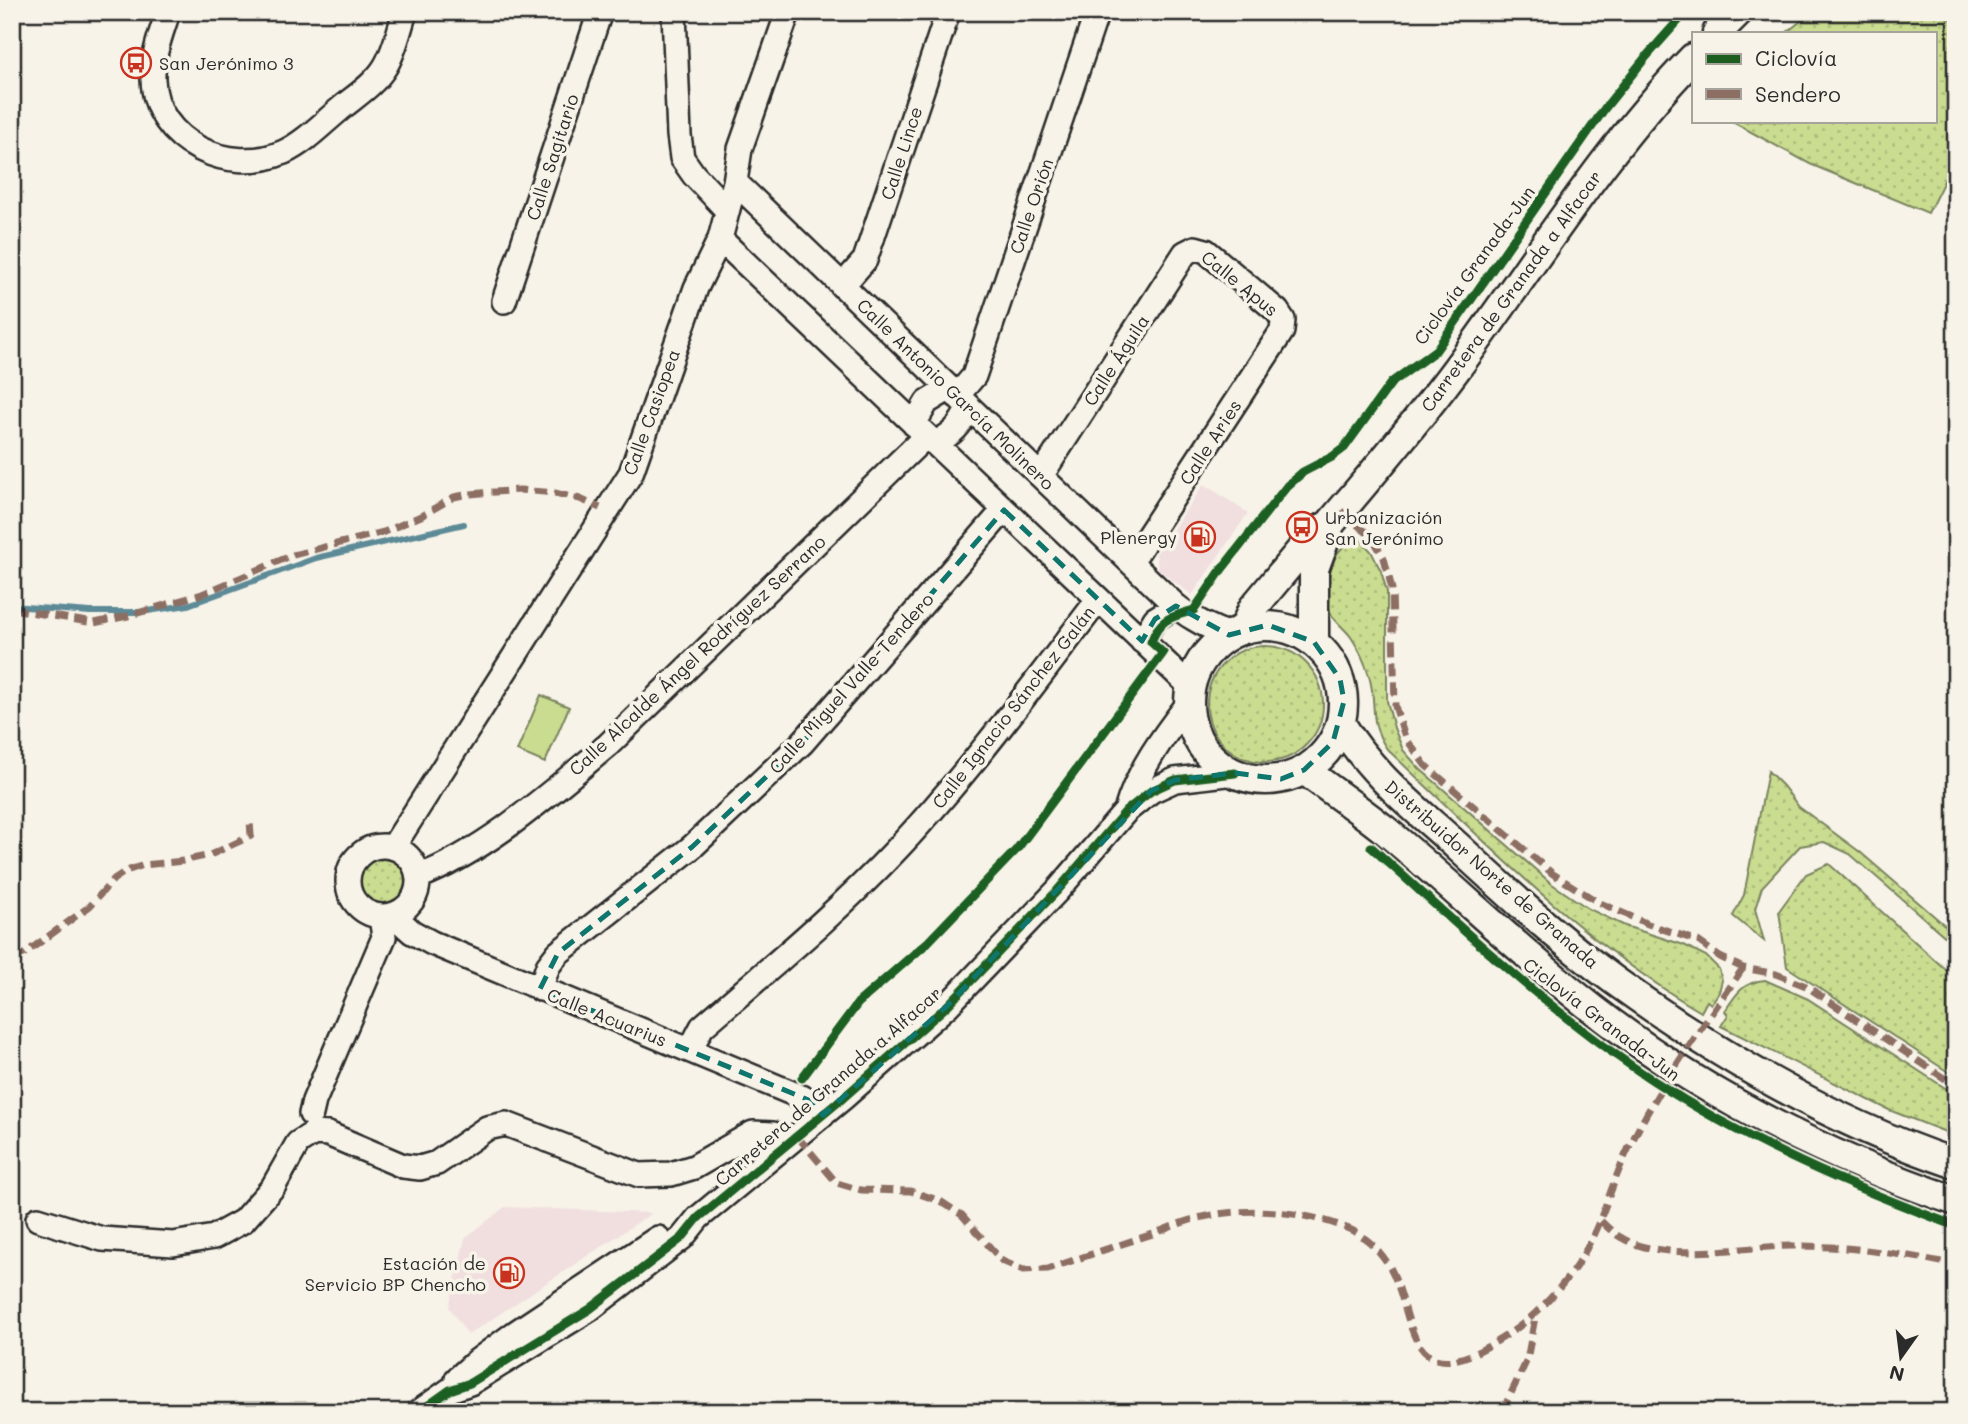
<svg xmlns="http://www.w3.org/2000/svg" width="1968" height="1424" font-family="Mali,sans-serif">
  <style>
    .built { fill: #f1dfe0 }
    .green { fill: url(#green-dots); stroke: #7a845e; stroke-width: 2 }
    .pitch { fill: #c9dc90; stroke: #7a845e; stroke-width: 2 }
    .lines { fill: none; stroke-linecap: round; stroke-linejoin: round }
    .stream { stroke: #5d8a97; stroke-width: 6 }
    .minor-casing { stroke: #2b2b2b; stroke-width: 28 }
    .major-casing { stroke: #2b2b2b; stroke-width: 33 }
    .minor { stroke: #f7f3e8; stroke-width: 23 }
    .major { stroke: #f7f3e8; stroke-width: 28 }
    .quiet { stroke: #8d6e63; stroke-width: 7; stroke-dasharray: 14 7; stroke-linecap: butt }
    .cycleway-casing { stroke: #f7f3e8; stroke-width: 13 }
    .cycleway { stroke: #1b5e20; stroke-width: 9 }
    .marked { fill: none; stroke: #0f766e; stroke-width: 5; stroke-dasharray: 14 9; stroke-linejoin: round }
    .labels { text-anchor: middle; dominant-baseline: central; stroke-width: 7; stroke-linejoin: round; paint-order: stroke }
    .poi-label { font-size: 18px; fill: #2b2b2b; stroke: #f7f3e8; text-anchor: start }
    .street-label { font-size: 18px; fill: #2b2b2b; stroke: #f7f3e8 }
  </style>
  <defs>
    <pattern id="green-dots" width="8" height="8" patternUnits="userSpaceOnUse" patternTransform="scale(1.75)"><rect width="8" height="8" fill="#c9dc90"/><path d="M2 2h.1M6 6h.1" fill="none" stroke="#adbd7c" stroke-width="1.8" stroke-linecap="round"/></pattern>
  </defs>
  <rect width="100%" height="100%" fill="#f7f3e8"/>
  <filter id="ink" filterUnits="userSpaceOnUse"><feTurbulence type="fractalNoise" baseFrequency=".0143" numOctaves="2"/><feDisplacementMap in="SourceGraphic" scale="14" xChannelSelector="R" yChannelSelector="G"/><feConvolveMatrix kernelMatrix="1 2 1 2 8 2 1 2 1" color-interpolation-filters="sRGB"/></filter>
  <g filter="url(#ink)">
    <path class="built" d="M1204,484L1248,513L1192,595L1158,569L1156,554Z
      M505,1207L652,1213L468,1335L449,1307L465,1238Z"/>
    <path class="green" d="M1812,12H1933L1956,21V157L1928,213L1810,164L1731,121H1935V33H1786Z
      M1355,534L1371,551L1381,571L1387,592V701L1394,728L1403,750L1420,769L1552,884L1589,909L1625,926L1684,945L1706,956L1719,969L1722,980L1719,992L1711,1004L1707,1001L1701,1012C1583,943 1485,842 1387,749C1367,720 1378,705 1369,676C1365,662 1359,649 1351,637C1346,630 1338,624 1333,617C1322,600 1328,571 1337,554C1342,547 1350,541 1355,534Z
      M1207 704a58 58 0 1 1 116 0a58 58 0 1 1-116 0Z
      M1768,771L1783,786L1799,807L1860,852L1956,935V946L1850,854L1824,842L1800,846L1762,887L1755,909L1764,941L1733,916L1744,895Z
      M360 882a23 23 0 1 1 46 0a23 23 0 1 1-46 0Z
      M1829,864L1956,979V1077L1787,967L1779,911L1806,874Z
      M1765,980L1808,999L1956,1095V1136L1889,1110L1721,1026L1728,1015L1725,1011C1736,994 1743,982 1765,980Z"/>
    <path class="pitch" d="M541,695L569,707L545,763L517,751Z"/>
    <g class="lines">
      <path class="stream" d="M12,606L90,612H141L188,605L316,558L464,524"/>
      <g class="minor-casing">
        <path id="minor" d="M168,12C161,34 152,56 153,79C155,143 230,176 284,152C304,143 322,124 339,110C354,97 374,85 385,67C395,51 399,30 405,12
          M674,12L679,135L682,158L694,175L727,210
          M735,182L1176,606C1193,620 1209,627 1229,635
          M720,239L1190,686
          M842,286L865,260L948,12
          M504,301L600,12
          M957,396L974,376L1097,12
          M914,424L927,402L950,388
          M934,443C953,435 961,425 969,407
          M1041,476L1185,253L1195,248L1206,251L1277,311L1283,320L1282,331L1131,562
          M1142,641L1155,619L1176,606
          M1126,811C1137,772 1163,736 1188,704
          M348 881a35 35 0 1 1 70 0a35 35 0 1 1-70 0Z
          M393,847L631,473L696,288L720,239L735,182L740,149L788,12
          M418,877C488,850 551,792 608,745L926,436
          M393,915L412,932L432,943L811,1101L823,1115
          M540,989L548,966L558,953L692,847L802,743L1004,510
          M690,1050L702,1027C769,969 838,912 898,848C971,770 1034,684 1098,600
          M311,1114L314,1101L384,937L381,917
          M38,1219L102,1239L173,1244L214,1237L243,1221L273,1187L298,1143L314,1133L328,1134L403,1166L420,1168L437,1163L487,1128L506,1124L639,1175L671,1174L694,1167L753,1133L773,1134L784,1146
          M457,1379L477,1361L515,1333L658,1238
          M419,1412L450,1390L470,1383L590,1309L682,1238L698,1218L843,1098L947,1006L1057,891L1126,811L1151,791L1175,780L1235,773"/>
      </g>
      <g class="major-casing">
        <path id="major" d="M1717,33L1738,12
          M1189 703a77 77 0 1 1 154 0a77 77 0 1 1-154 0Z
          M1244,629L1253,608L1317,531L1329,525C1373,473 1417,422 1457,368C1534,264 1603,151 1693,58
          M1314,642V569L1329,528
          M1341,724C1370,773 1415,808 1457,846C1508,893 1559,940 1615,981C1719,1056 1834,1123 1956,1164
          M1304,770C1331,790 1359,809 1385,830C1455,888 1521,953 1593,1009C1701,1093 1827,1157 1956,1201"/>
      </g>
      <use href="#minor" class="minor"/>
      <use href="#major" class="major"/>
      <path class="quiet" d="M1341,511L1372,537L1384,558L1392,589L1395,706L1405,737L1425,765L1553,874L1598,902L1648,924L1698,941L1720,957L1743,968L1776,974L1806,986L1956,1086
        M12,609L94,623L128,616L202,594L293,555L384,532L421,516L454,497L469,494L520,490L555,493L580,499L600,508
        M12,957L24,954L90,906L114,879L126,871L144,865L183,861L210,855L251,836L250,821
        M797,1136L837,1183L861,1190L911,1191L940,1201L962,1215L1002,1261L1023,1270L1048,1269C1083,1257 1118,1245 1153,1234C1169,1228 1186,1220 1203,1217C1250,1206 1305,1211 1349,1229C1365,1236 1379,1249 1388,1264C1415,1307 1403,1390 1481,1350C1520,1330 1543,1309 1569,1276C1597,1240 1607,1196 1625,1156C1656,1089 1702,1028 1743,968
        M1601,1221C1607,1227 1614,1234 1622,1238C1667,1264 1745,1245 1796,1246C1850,1246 1904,1254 1956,1265
        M1502,1412L1527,1360L1536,1312"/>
      <g class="cycleway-casing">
        <path id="cycleway" d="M1371,847C1462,928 1551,1014 1654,1081C1747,1142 1851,1187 1956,1226
          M802,1078L858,1003L927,943L1017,849L1163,653L1151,642C1160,618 1171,617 1194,610L1222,569L1287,486L1303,472L1332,457L1344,448L1391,383L1436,350L1605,108L1645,58L1686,12
          M419,1412L450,1390L470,1383L590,1309L682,1238L698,1218L843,1098L947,1006L1057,891L1126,811L1151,791L1175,780L1235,773"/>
      </g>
      <use href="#cycleway" class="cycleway"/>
    </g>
  </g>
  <path class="marked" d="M1004,510L1142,641L1155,619L1176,606L1229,635L1268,625L1314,642L1340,679L1344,701L1333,742L1304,770L1281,779L1235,773L1175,780L1151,791L947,1006L823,1115L811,1101L540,989L558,953L692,847L802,743Z"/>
  <defs>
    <g id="bus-ring" transform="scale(1.575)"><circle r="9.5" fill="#f7f3e8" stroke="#c8321e" stroke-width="1.5"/><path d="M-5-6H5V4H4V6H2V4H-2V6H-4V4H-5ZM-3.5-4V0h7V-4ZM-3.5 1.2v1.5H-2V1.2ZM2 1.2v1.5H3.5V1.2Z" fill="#c8321e"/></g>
    <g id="fuel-ring" transform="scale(1.575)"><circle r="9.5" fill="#f7f3e8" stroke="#c8321e" stroke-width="1.5"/><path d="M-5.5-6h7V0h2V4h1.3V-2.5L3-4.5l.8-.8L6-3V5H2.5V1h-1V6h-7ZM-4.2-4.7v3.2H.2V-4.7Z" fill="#c8321e"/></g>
  </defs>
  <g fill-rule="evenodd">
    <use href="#bus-ring" x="136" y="63"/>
    <use href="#bus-ring" x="1302" y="527"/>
    <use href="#fuel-ring" x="1200" y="537"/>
    <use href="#fuel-ring" x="509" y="1273"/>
  </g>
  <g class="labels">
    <g class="poi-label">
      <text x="159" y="63">San Jerónimo 3</text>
      <text x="1325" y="517">Urbanización<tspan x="1325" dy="21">San Jerónimo</tspan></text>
      <text x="1177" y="537" text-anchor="end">Plenergy</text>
      <text x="486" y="1263" text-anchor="end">Estación de<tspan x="486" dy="21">Servicio BP Chencho</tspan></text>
    </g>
    <g class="street-label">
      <text transform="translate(901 153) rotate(-72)">Calle Lince</text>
      <text transform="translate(552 157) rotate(-72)">Calle Sagitario</text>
      <text transform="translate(1031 206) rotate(-71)">Calle Orión</text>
      <text transform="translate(1474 265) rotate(-54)">Ciclovía Granada-Jun</text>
      <text transform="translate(1240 283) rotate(39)">Calle Apus</text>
      <text transform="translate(1511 291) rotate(-54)">Carretera de Granada a Alfacar</text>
      <text transform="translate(1116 360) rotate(-57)">Calle Águila</text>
      <text transform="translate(956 394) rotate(44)">Calle Antonio García Molinero</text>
      <text transform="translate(651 412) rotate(-70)">Calle Casiopea</text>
      <text transform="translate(1210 442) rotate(-57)">Calle Aries</text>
      <text transform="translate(697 655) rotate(-43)">Calle Alcalde Ángel Rodríguez Serrano</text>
      <text transform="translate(851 683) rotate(-48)">Calle Miguel Valle-Tendero</text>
      <text transform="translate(1013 707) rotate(-52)">Calle Ignacio Sánchez Galán</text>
      <text transform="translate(1492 874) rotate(41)">Distribuidor Norte de Granada</text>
      <text transform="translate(607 1017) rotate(22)">Calle Acuarius</text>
      <text transform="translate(1602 1019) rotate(37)">Ciclovía Granada-Jun</text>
      <text transform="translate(828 1086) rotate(-41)">Carretera de Granada a Alfacar</text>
    </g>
  </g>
  <rect width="1968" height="1424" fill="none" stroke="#f7f3e8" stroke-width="42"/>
  <rect x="21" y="21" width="1926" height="1382" fill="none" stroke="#2b2b2b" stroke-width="2.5" filter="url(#ink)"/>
  <rect x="1692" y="32" width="245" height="91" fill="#f7f3e8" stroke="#a5a39c" stroke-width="2"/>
  <rect x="1706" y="54" width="35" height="10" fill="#1b5e20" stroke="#a5a39c" stroke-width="2"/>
  <text x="1755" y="66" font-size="21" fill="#2b2b2b">Ciclovía</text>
  <rect x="1706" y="89" width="35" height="10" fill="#8d6e63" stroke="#a5a39c" stroke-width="2"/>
  <text x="1755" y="102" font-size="21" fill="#2b2b2b">Sendero</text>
  <g transform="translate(1901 1357) rotate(194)" stroke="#f7f3e8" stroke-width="5" paint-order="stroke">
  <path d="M0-5L12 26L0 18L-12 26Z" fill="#2b2b2b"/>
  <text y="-10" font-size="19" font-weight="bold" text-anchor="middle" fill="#2b2b2b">N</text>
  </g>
</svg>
